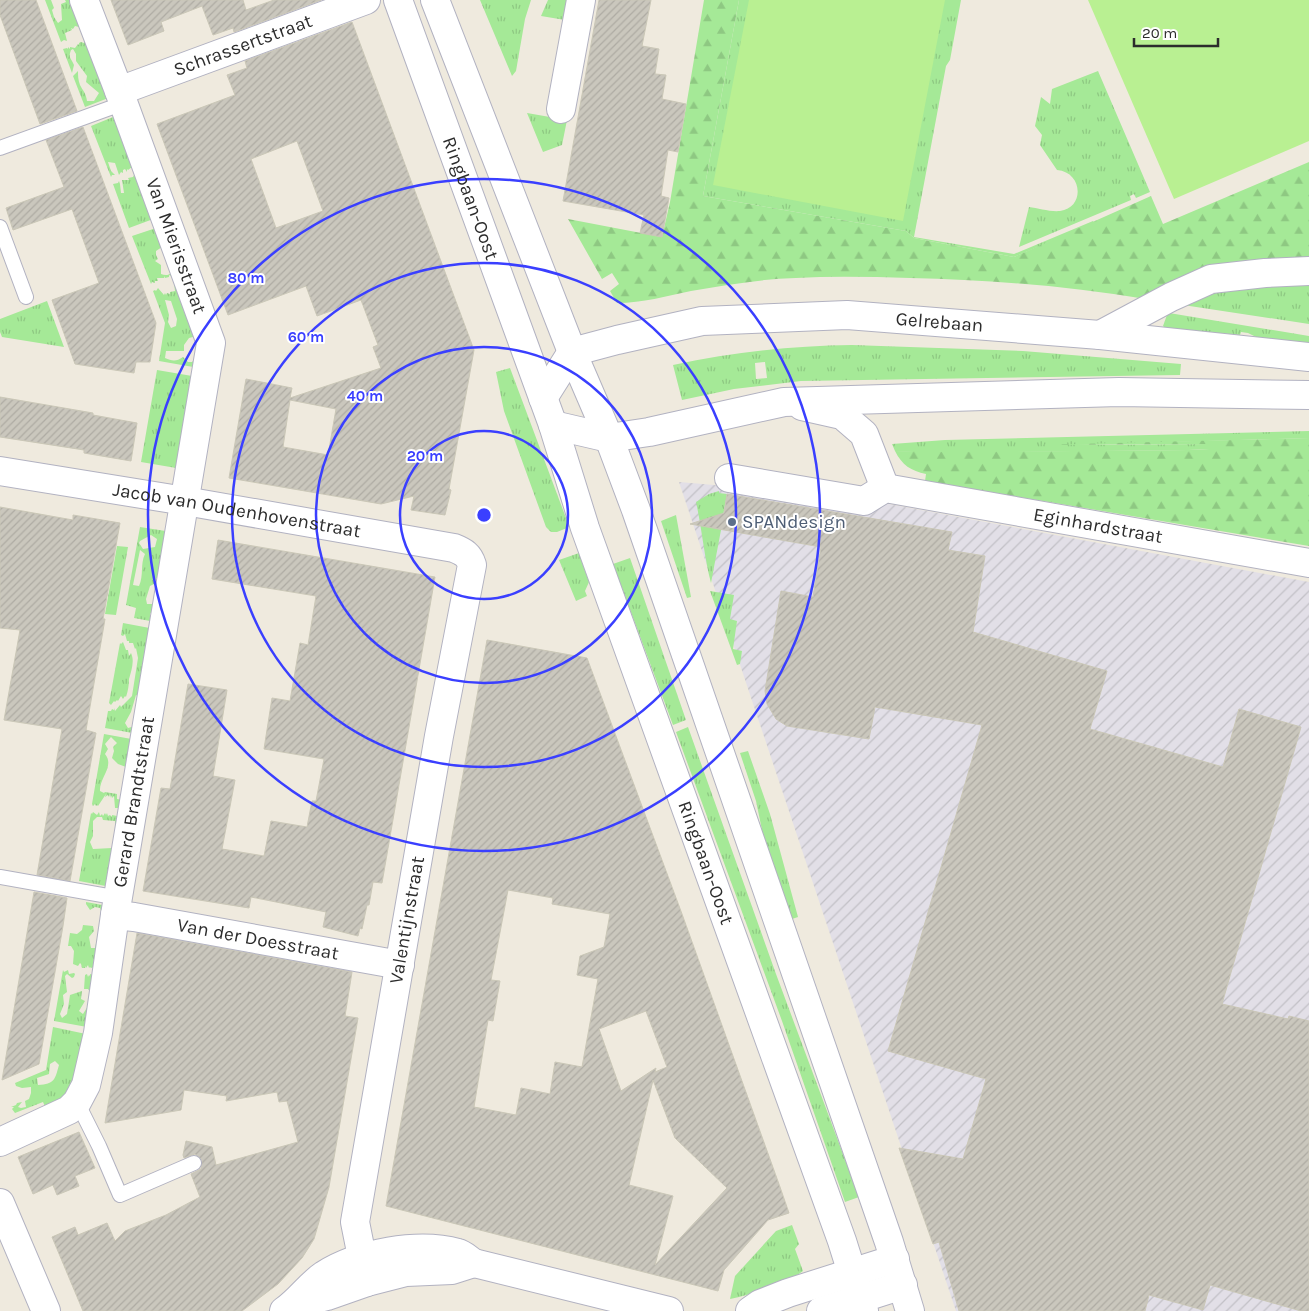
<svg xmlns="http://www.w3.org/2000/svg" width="1309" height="1311" font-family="Karla,sans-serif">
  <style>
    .industrial { fill: url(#industrial-furrows) }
    .grass { fill: url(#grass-tufts); fill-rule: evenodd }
    .forest { fill: url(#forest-firs) }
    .pitch { fill: #b9f092 }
    .building { fill: url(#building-hatch); stroke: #cac7b7; fill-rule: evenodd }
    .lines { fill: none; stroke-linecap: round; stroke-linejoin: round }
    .service-casing { stroke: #b2b2c1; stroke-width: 16 }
    .minor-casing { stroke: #b2b2c1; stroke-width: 30 }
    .tertiary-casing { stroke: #b2b2c1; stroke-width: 30 }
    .secondary-casing { stroke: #b2b2c1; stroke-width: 30 }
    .service { stroke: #fff; stroke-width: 14 }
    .minor { stroke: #fff; stroke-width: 28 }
    .tertiary { stroke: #fff; stroke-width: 28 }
    .secondary { stroke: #fff; stroke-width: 28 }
    .ring { fill: none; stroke: #3a3fff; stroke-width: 2.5 }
    .service-dot { fill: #5c6f8a; stroke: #fff; stroke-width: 2 }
    .labels { text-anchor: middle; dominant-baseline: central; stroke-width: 4; stroke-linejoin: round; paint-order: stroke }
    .street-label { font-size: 19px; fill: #2c2c2c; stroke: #fff }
    .service-label { font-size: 19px; fill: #4e5e75; stroke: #fff; text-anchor: start }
    .centre { fill: #3a3fff; stroke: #fff; stroke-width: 2.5 }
    .ring-label { font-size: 15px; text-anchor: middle; font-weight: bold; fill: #3a3fff; stroke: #fff; stroke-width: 4; stroke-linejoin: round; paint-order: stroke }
  </style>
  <defs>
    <pattern id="industrial-furrows" width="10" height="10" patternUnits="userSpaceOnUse" patternTransform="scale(1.25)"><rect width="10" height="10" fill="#e2dfe7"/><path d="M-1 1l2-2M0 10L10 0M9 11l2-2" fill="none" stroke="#c2c0c6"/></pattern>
    <pattern id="grass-tufts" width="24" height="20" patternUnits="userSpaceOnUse" patternTransform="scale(1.25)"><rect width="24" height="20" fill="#a5e997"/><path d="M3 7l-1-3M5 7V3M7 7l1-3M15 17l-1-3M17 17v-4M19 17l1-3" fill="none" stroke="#8ec882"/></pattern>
    <pattern id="forest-firs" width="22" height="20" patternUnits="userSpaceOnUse" patternTransform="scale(1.25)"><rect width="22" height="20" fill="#a5e997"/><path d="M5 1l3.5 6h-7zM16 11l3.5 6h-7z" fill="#8ec882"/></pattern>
    <pattern id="building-hatch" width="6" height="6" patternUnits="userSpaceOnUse" patternTransform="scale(1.25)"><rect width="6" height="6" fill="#cac7bd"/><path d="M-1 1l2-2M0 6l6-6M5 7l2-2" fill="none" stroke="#aeaba3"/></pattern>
  </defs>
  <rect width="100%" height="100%" fill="#efeade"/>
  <path class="industrial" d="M679,482L845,496L1309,582V1311H956Z"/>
  <path class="grass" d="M45,0H51L54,8L52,10L54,17L58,23L62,20L61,4L66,2L65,0H75L83,34L79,27L75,26L73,29L71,28L72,30L65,33L67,41L64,40L61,42Z
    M480,0H531L525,19L516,71L512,76Z
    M548,0H570L565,20L541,16Z
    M739,0H961L950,60L946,66L914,237L1014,254L1093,221L1094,223L1014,257L914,238L906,231L703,196Z
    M84,41L86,42L111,97L85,107L73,76L78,71C78,75 78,80 80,85C83,91 86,93 87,101H94L99,93L86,82L87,76L76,61V54L73,49L71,50C68,58 71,58 74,65L72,73L63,49L67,48L68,49V47L70,49V47L75,48L78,44L79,45V43L81,42L84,43Z
    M1098,71L1150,192L1136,198L1134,194L1130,196L1131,200L1019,247L1029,207C1038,208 1050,212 1060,211C1085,208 1083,172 1057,170L1040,145L1042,135L1035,126L1041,97L1050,104L1052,89Z
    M527,113L567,120L562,145L543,152Z
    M118,115L132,167L128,170L127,169V172L125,169L123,170V173L121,172L119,175L115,163L108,162L111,171L115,175H112L111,177L91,126Z
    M134,175V177L135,175L156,218L129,228L113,184L118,183L119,181L120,184L121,193H124L122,180H129L128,178L133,177Z
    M159,227L177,274L174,273V275L173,274L172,276L171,274V276L169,275V277L165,278L164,276V278H157L158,281H155V283L152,282L151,284L132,236ZM162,247L169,265L168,268L171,269V273C168,276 164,275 161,274V265L155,261L158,259L156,255V251Z
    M174,282L202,340L199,368L159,361L165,323L153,291L155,290L156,291L158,288L164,295L165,293L166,295L167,293L170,294V292L175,291ZM165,300L171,301L177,319L176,326L171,328L168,322L169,315ZM193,337L197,342L196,358L192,362H188L183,357C176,362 172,361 165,358L166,351H184V345L189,338Z
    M1309,285V324L1183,305L1222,289Z
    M47,301L64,347L2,337L0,332V319Z
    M1169,313L1309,336V344L1256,337L1248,333L1241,332L1240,335L1165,328L1163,326L1167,315Z
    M852,345L1023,351L1181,364L1180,375L801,381L734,389L682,400L673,365C734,352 790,346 852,345ZM765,362L767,378L756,379L755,363Z
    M510,368L569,526L567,528L557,532H551L546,527L504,411L496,372Z
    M157,370L198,377L182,469L141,462Z
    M1309,431V438L1076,445L1209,444V449L1189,450L931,453L895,451L892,444L945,440Z
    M719,491V493L727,494L723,516H717L712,518L713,527L721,530L711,583C704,556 702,529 696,502L709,494Z
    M676,515L691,597L687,598L661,521Z
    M140,527L172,532L164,579L156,578L154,584L150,586L146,599L147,604H153L154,608L150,614V621L134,618L136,608L126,605ZM151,535L157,539L155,547L143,549L139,543L140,541ZM140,550L145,554C140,564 144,575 139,586L133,585Z
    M117,546L128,547L116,615L105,614Z
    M579,553L589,582L585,591L587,596L576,601L559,560Z
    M630,558L686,720L673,725L613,564Z
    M710,591L734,595L730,619L737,621L733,649L742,651L740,664L737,665Z
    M123,623L155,629L138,734L105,728L108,711H111L112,709L114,710V708L115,711L120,705L121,707L132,696L138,658L136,648L135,649L133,643H129V641H127L125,634L123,636L121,635ZM136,695L139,697L135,726L128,728L125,723L131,712Z
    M123,642L126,650H128L129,656L131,653C135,661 131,672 129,679C129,685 128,691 126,697L125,696L123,699L121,696L118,701L117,700L115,702L114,701L111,705L109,703L120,643L121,644Z
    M688,727L776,974L859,1197L845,1202L782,1021L676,732Z
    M104,734L137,740L124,811L122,809L120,811L118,808H115L114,796L112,798V795L111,798L110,794L109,797L108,795L105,797L106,794L98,806L97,805L96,806L95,804L93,806L92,804ZM111,737L117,743L113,747L114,751L112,758L118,764L126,767L127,772L122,800L117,799V794L105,792L104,793L100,791C99,778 115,766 105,754L108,749L105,744Z
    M748,751L770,814L798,917L786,921L764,851L762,830L756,801L740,753Z
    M93,812L97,815L99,812L100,816L102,814L103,816L105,813L106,815L107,813L108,816L110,815L112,817V815L117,816L118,818L120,817L123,819L111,887L79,881L91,813L92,814ZM97,817H102L103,820L115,821V831L117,834L116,842L112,848L93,849L90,842L93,836V821Z
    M86,902L108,906L94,967L91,968L90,967L89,968L88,965L86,968L85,966V968H82L81,964L80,963L78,966L73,964L74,951L71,946H68L70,933L77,934L82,930L83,925L93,926L94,931L89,937L91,948H95L102,914L100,908L95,907L90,910L86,904Z
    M63,970L64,972L68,970L69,974L74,973L75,974L74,977L72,978L67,974L65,976L67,992L63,995L64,1004L60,1014L62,1018L67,1014L70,995L82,991L81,999L85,1001L79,1011L83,1014L88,1006L90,992L88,989H84L85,975L87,974L88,977L89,975L90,976V974L93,975L87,1027L54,1021Z
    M53,1027L86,1034L76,1084L48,1113L43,1102L15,1113L12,1109L14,1107H11L16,1105L17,1103L22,1102L18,1107L21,1108L26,1107L25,1101L29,1099L31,1093V1087L22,1088L16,1086L15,1083L46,1070ZM55,1061L59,1065C55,1079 55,1084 38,1085L37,1078L49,1074L50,1064Z
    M792,1225L799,1244L795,1249L803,1271C784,1285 753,1294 730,1299L735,1276L776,1231Z"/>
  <path class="forest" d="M704,0H739L703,196L906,231L914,238L1014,257L1151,196L1163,224L1309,162V263L1188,275L1162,287L1146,299C1068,286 989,280 910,278C872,277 834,276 796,278C761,279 726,285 691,291C666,296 643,303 617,303L610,291L619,284L612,273L602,279L568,219L662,237L670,202Z
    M1309,438V546L925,481L926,474C911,471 902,465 895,451L948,452L1189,450L1209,449V444L1036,445Z"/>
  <path class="pitch" d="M749,0H945L903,221L713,185Z
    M1088,0H1309V141L1174,199Z"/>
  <path class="building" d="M0,0H36L77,111L40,124L0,15Z
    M111,0H243L246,10L274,0H321L234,32L233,28L213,35L202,6L161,22L164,31L128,45Z
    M599,0H651L642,46L659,49L655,74L666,75L662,99L686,104L678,152L668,150L661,196L669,198L662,237L640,233L644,215L563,201Z
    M352,22L474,350L449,489L451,490L445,515L411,510L414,496L381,504L229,478L246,379L292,388L290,398L381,368L373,347L378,345L361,300L317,316L306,286L228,315L157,124L235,95L227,75L247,68L245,61ZM297,141L323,211L276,228L251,159ZM290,400L336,409L328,455L283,447Z
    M83,127L156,323L150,362H136L134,373L75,364L52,300L99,283L72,209L13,230L6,208L64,187L46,140Z
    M0,397L93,413V415L137,423L131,461L84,453V450L0,437Z
    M727,494L952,532L948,550L985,556L973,632L1107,671L1090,729L1223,767L1239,709L1301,727L1222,1004L1288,1019L1289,1016L1309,1021V1311H1301L1210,1285L1203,1310L1149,1295L1145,1311H959L939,1242L933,1244L899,1148L963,1159L986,1079L888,1051L982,725L875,707L869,739L787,726L776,719L767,704L765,691L781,591L813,597L821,547L690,524L724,513Z
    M0,507L73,520V515L120,523L103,619H105L86,730L96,733L70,881L37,875L62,729L4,720L20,630L0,628Z
    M218,540L435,577L382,883L373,882L369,905H367L362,929L360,928L358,936L323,927L326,912L251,897L249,908L143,891L161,788L170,789L188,684L227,690L213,776L235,780L222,849L264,856L271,821L307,827L312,801H316L324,759L264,749L272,698L290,701L300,643L308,645L316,596L212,579Z
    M487,640L587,658L682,914L780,1187L789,1213L768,1220L724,1270L718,1291L386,1206ZM508,890L553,898L552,904L610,914L604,947L580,956L577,975L598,979L582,1067L555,1062L550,1094L521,1088L516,1115L474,1107L488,1020L493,1021L500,981L491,980ZM646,1011L667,1067L655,1072L656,1068L621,1091L599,1029ZM653,1080L675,1138L727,1188L655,1265L673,1196L629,1185Z
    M34,892L67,898L63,926L39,1064L2,1080Z
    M137,933L352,972L345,1016L358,1018L329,1187L314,1239L302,1258L278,1284L242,1311H83L52,1237L75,1227L78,1235L107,1223L115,1241L125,1231L166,1215L200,1197L191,1174L201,1169L202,1160L195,1154L184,1158L183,1155L186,1141L212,1147L216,1165L298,1142L287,1101L279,1102L277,1092L226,1101L227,1096L184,1090L181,1110L105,1123Z
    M79,1132L95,1168L75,1176L79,1186L57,1195L53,1185L33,1194L18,1157Z"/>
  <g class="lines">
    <g class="service-casing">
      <path id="service" d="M0,148L124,103
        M0,227L26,297
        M0,877L119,898
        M77,1102L99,1146L120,1195L194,1163"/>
    </g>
    <g class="minor-casing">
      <g id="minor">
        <path id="s1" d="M119,91L366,0"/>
        <path d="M561,109L581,0"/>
        <path d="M1100,335L1171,297L1211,279L1265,273L1309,271"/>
        <path d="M802,406L842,415L864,434L885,488"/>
        <path id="s2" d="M0,471L185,501L454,548C464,552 469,555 472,565L439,736L355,1222L367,1282"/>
        <path id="s3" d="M729,478L864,501L885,488L1309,563"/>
        <path id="s4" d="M115,915L134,917L400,965"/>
        <path id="s5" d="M0,1142L69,1110L77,1102L86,1085L98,1033L115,915L211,343L119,91L84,0"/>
        <path d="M0,1203L46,1311"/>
      </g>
    </g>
    <g class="tertiary-casing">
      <g id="tertiary">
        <path id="s6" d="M543,398L572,352L617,340L702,321L847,315L1100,335L1309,357"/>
        <path d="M553,425L609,438L649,432L784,402L1119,392L1309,395"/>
        <path d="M295,1304L327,1296L367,1282L406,1272L452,1270L474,1263"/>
        <path d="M284,1311C299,1301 309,1285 324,1275C359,1253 418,1242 458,1253C463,1254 469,1260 474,1263L669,1311"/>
        <path d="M750,1311L760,1304L788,1293L895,1259"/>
        <path d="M821,1311L903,1285"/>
      </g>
    </g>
    <g class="secondary-casing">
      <g id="secondary">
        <path id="s7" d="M398,0L553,425L585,528L842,1241L864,1311"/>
        <path d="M435,0L572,352L609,438L636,510L889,1242L910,1311"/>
      </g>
    </g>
    <use href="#service" class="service"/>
    <use href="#minor" class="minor"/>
    <use href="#tertiary" class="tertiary"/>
    <use href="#secondary" class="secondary"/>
  </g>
  <g class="ring">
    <circle cx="484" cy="515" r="84"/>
    <circle cx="484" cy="515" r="168"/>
    <circle cx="484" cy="515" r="252"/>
    <circle cx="484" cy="515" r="336"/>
  </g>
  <circle class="service-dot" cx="732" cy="522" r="5"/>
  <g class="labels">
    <g class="street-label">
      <text stroke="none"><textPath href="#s1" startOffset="132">Schrassertstraat</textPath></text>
      <text stroke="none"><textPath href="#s7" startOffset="211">Ringbaan-Oost</textPath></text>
      <text transform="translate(176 246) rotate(70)">Van Mierisstraat</text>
      <text stroke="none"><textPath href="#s6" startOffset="426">Gelrebaan</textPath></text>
      <text stroke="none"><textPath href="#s2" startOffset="240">Jacob van Oudenhovenstraat</textPath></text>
      <text stroke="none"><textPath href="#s3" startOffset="378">Eginhardstraat</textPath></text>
      <text stroke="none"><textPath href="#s5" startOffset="394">Gerard Brandtstraat</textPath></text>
      <text stroke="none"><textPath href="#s7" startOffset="916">Ringbaan-Oost</textPath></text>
      <text transform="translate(407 920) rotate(-80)">Valentijnstraat</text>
      <text stroke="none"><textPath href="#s4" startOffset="145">Van der Doesstraat</textPath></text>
    </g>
    <g class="service-label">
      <text x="742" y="522">SPANdesign</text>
    </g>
  </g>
  <circle cx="484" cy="515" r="8" class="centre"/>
  <g class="ring-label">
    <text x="246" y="283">80 m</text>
    <text x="306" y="342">60 m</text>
    <text x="365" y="401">40 m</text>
    <text x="425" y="461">20 m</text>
  </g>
  <path d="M1134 38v8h84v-8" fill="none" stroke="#2c2c2c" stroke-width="2.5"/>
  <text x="1142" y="38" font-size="15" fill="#2c2c2c" stroke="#ffffff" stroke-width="4" paint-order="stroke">20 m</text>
</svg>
